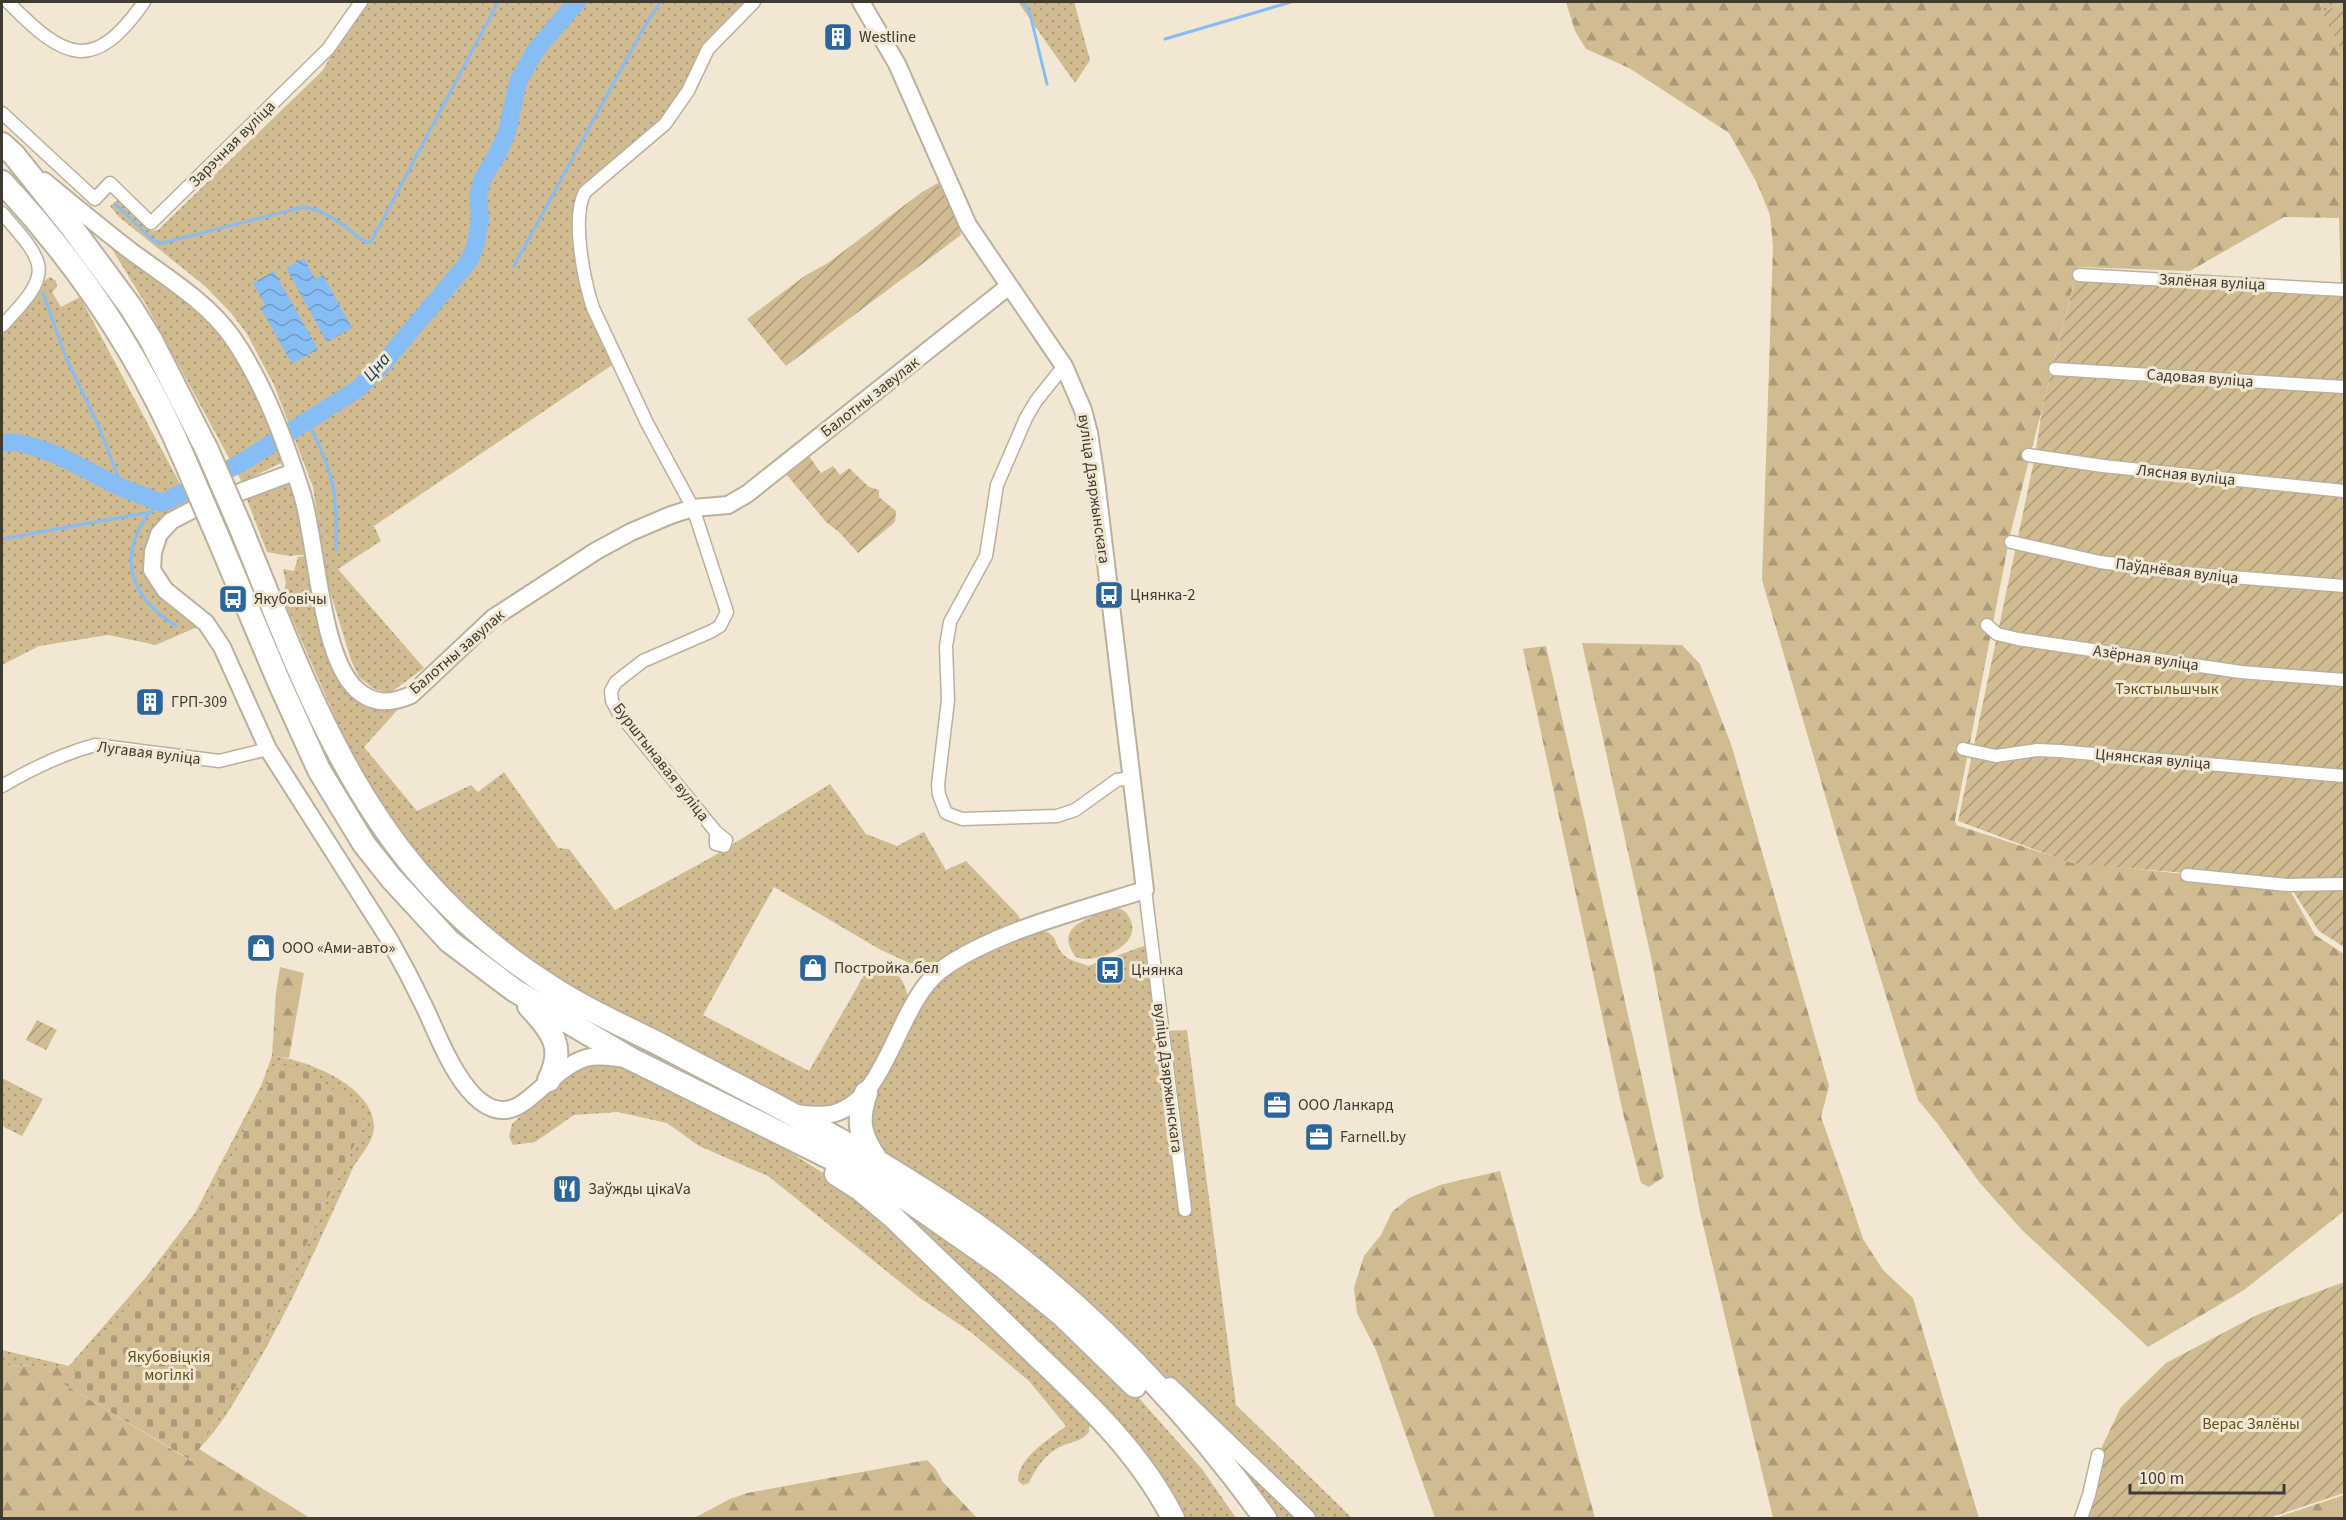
<svg xmlns="http://www.w3.org/2000/svg" width="2346" height="1520" font-family="'Source Sans 3',sans-serif">
  <style>
    .grass { fill: url(#grass-dots) }
    .forest { fill: url(#forest-firs) }
    .cemetery { fill: url(#cemetery-stones) }
    .garden { fill: url(#garden-furrows) }
    .water { fill: url(#water-waves) }
    .lines { fill: none; stroke-linecap: round; stroke-linejoin: round }
    .stream { stroke: #86bdf5; stroke-width: 3 }
    .river { stroke: #86bdf5; stroke-width: 18 }
    .street-casing { stroke: #bab09d; stroke-width: 15 }
    .secondary-casing { stroke: #bab09d; stroke-width: 20 }
    .highway-casing { stroke: #bab09d; stroke-width: 26 }
    .street { stroke: #fff; stroke-width: 12 }
    .secondary { stroke: #fff; stroke-width: 16 }
    .highway { stroke: #fff; stroke-width: 22 }
    .highway-bridge-casing { stroke: #bab09d; stroke-width: 26; stroke-linecap: butt }
    .highway-bridge { stroke: #fff; stroke-width: 22 }
    .labels { text-anchor: middle; dominant-baseline: central; stroke-width: 6; stroke-linejoin: round; paint-order: stroke }
    .poi-label { font-size: 16px; fill: #3f3b33; stroke: #f1e7d2; text-anchor: start }
    .street-label { font-size: 16px; fill: #3f3b33; stroke: #f1e7d2 }
    .park-label { font-size: 16px; fill: #664f17; stroke: #f1e7d2 }
    .water-label { font-size: 18px; font-style: italic; fill: #133a5e; stroke: #f1e7d2 }
  </style>
  <defs>
    <pattern id="grass-dots" width="8" height="8" patternUnits="userSpaceOnUse" patternTransform="scale(1.5)"><rect width="8" height="8" fill="#d1bc92"/><path d="M2 2h.1M6 6h.1" fill="none" stroke="#ab9a78" stroke-width="1.8" stroke-linecap="round"/></pattern>
    <pattern id="forest-firs" width="22" height="20" patternUnits="userSpaceOnUse" patternTransform="scale(1.5)"><rect width="22" height="20" fill="#d1bc92"/><path d="M5 1l3.5 6h-7zM16 11l3.5 6h-7z" fill="#ab9a78"/></pattern>
    <pattern id="cemetery-stones" width="16" height="16" patternUnits="userSpaceOnUse" patternTransform="scale(1.5)"><rect width="16" height="16" fill="#d1bc92"/><path d="M2 7V4a2 2 0 0 1 4 0v3zM10 15v-3a2 2 0 0 1 4 0v3z" fill="#ab9a78"/></pattern>
    <pattern id="garden-furrows" width="10" height="10" patternUnits="userSpaceOnUse" patternTransform="scale(1.5)"><rect width="10" height="10" fill="#d1bc92"/><path d="M-1 1l2-2M0 10L10 0M9 11l2-2" fill="none" stroke="#ab9a78"/></pattern>
    <pattern id="water-waves" width="16" height="10" patternUnits="userSpaceOnUse" patternTransform="scale(1.5)"><rect width="16" height="10" fill="#86bdf5"/><path d="M0 5q4-4 8 0t8 0" fill="none" stroke="#6f9bc7"/></pattern>
  </defs>
  <rect width="100%" height="100%" fill="#f1e7d2"/>
  <path class="grass" d="M361,2H754L720,37L665,124L579,202L586,289L618,361L374,526L381,541L338,569L424,668L390,693L374,689L359,677L351,660L326,578L313,487L274,385L247,334L231,313L206,287L119,217L110,206L118,200L151,231L158,230L323,70Z
    M1018,2H1074L1090,60L1075,83Z
    M2320,2H2344L2322,13Z
    M107,241L205,316L227,342L242,365L256,394L281,454V463L242,482L145,303Z
    M50,277L56,281L57,287L52,292L61,307L80,297L187,497L192,510L171,521L152,570L206,623L156,645L108,635L39,646L2,665V326L33,289Z
    M284,482L292,485L309,554L289,556L267,552L246,497Z
    M314,555L334,646L366,696L411,695L364,747L417,811L471,785L478,792L504,772L558,848L569,849L615,910L712,857L830,784L866,834L897,846L924,832L946,870L966,861L1018,915L1021,921L938,961L923,964L909,963L879,949L774,887L703,1015L809,1071L867,970L870,968C894,966 904,976 908,998L869,1089L934,987L950,972L965,961L1038,930C1060,932 1052,945 1065,956C1070,961 1082,963 1088,966L1152,943L1161,1031L1187,1030L1236,1405L1352,1518H1314L1082,1296L1012,1237L947,1191L878,1162L853,1105L790,1113L792,1100L554,978L454,898L410,853L361,776L282,596L286,584L283,569L294,571L298,557Z
    M1116,908C1123,909 1127,912 1130,919C1144,947 1092,965 1076,957C1051,925 1093,917 1116,908Z
    M272,1056C305,1059 373,1085 374,1126C374,1143 359,1156 352,1170C320,1239 290,1309 251,1374C234,1402 222,1425 199,1449L264,1339L326,1201L365,1124L278,1065L201,1217L75,1372L68,1367L2,1365V1350L69,1366L147,1276L195,1213L261,1086Z
    M610,1060L745,1124L844,1186L1090,1418L1089,1432C1082,1441 1074,1441 1064,1445C1046,1452 1036,1468 1029,1483L1023,1485L1018,1481C1017,1458 1050,1439 1066,1426L1029,1381L972,1333L920,1298L768,1176L699,1146L667,1123L618,1112L574,1115L535,1142L513,1145L509,1136L512,1124L527,1110L586,1063Z
    M2,1078L43,1099L22,1136L2,1126Z
    M881,1196L969,1252L1050,1312L1137,1396L1202,1469L1236,1518H1183Z
    M1215,1435L1299,1518H1276Z"/>
  <path class="forest" d="M1566,2H2320L2322,13L2344,52V290L2341,289L2339,218L2284,217L2190,271L2078,267L2010,535L1955,820L1956,825L2071,862L2287,885L2315,935L2344,954V1211L2244,1290L2148,1347L2023,1231L1979,1182L1937,1123L1918,1100L1837,836L1762,580L1773,246L1770,215L1757,183L1729,133L1629,68L1586,49L1575,31Z
    M1582,643L1682,645L1700,664L1732,747L1829,1086L1821,1117L1846,1188L1863,1239L1883,1270L1913,1298L1979,1518H1773L1700,1212L1652,962Z
    M1546,646L1664,1177L1649,1187L1641,1183L1623,1113L1523,649Z
    M280,967L304,973L289,1058L272,1056L276,992Z
    M1500,1171L1595,1518H1435L1376,1350L1357,1313L1354,1288L1364,1256L1381,1235L1392,1212L1409,1198L1440,1185Z
    M2,1365L68,1367L75,1372L64,1384L191,1461L199,1449L310,1518H2Z
    M927,1460L935,1468L943,1482L977,1518H694L730,1499L747,1493Z
    M2344,1495V1518H2275Z"/>
  <path class="cemetery" d="M278,1065L300,1067L357,1105L365,1124L326,1201L264,1339L192,1461L64,1384L201,1217Z"/>
  <path class="garden" d="M2344,2V54L2322,13Z
    M938,183L955,212L961,235L786,366L747,319L806,275L828,263L922,192Z
    M2077,272L2344,290V947L2319,931L2287,882L2071,863L1958,821L2035,456L2042,409Z
    M806,452L821,473L833,466L840,475L849,468L869,487L879,490V497L896,511L895,522L858,553L839,532L826,522L786,474V468Z
    M37,1020L57,1030L46,1050L26,1040Z
    M2344,1282V1493L2269,1518H2081L2098,1455L2121,1407L2166,1363L2259,1314Z"/>
  <path class="water" d="M304,258L315,279L323,275L352,328L327,342L286,268Z
    M274,271L318,349L292,364L260,307L265,305L253,283Z"/>
  <g class="lines">
    <path class="stream" d="M1024,2L1030,14L1047,84
      M1165,39L1291,2
      M115,204L154,241L162,243L303,207C327,209 348,230 367,243L371,242L498,2
      M514,266L643,29L660,2
      M43,293L66,358L99,427L122,487
      M307,421C319,444 330,467 334,493C337,511 336,531 336,550
      M150,512C116,557 130,597 176,626
      M2,539L151,512L162,503"/>
    <path class="river" d="M2,442C38,440 85,470 118,486C132,492 147,497 162,503L241,463L359,388L381,366L469,261L475,247L480,219L478,196L482,180L498,153L507,132L518,82L535,51L577,2"/>
    <g class="street-casing">
      <path id="street" d="M8,2C64,59 93,75 144,2
        M2,113L95,199L110,183L151,223L328,49L361,2
        M2,213C49,267 53,272 2,326
        M2079,275L2344,290
        M1064,366L1036,401L1026,418L997,485L986,556L950,622L946,646L948,700L938,785L939,795L946,813L962,819L1057,816L1075,810L1117,780L1131,778
        M2055,369L2344,387
        M2028,455L2103,466L2344,491
        M2011,542L2100,562L2182,573L2344,586
        M1987,625L1997,634L2018,639L2241,672L2344,680
        M1963,749L1996,756L2037,750L2059,751L2344,776
        M2,786C31,769 62,754 95,745L219,761L268,749
        M716,832V844L724,846L726,840L716,832L618,712L612,701L611,691L616,682L643,661L712,631L720,626L727,612L693,508L647,423L593,308C584,281 571,217 585,192L665,124L688,91L708,49L754,2
        M2187,875L2287,885L2344,884
        M1145,890L1185,1210
        M2081,1518L2089,1495L2098,1455"/>
    </g>
    <g class="secondary-casing">
      <path id="secondary" d="M44,181C73,205 102,229 132,252C166,277 207,302 232,337C264,383 285,441 302,494C317,543 320,656 356,689C373,705 391,704 411,695L493,618L596,551L631,532L671,515L693,508L728,505L747,494L1009,286
        M294,472L192,510L171,521L159,534L153,552L152,570L165,590L206,623L222,647L268,749L389,939C402,962 414,985 425,1008C440,1039 474,1137 523,1103C544,1088 561,1066 586,1058C599,1054 614,1058 627,1059
        M794,1113C808,1114 822,1117 835,1113C889,1097 897,1003 941,970C992,932 1084,909 1145,890L1096,480L1089,433L1083,410L1064,366L968,225L897,64L861,2
        M1170,1386L1307,1518"/>
    </g>
    <g class="highway-casing">
      <path id="highway" d="M2,144L14,155L70,225L130,306L151,340L207,450
        M2,182C79,264 142,359 186,463
        M240,526C289,645 333,772 418,872C457,918 506,959 558,991C591,1012 628,1028 663,1046C734,1084 807,1120 877,1161C919,1187 968,1217 1006,1247C1105,1324 1192,1417 1265,1518
        M217,535L279,682L319,770L364,844L391,878L449,941L514,990L631,1059L889,1187L1002,1266L1063,1316L1135,1386
        M529,1006C552,1031 566,1047 549,1080
        M866,1093C856,1122 860,1136 877,1161
        M836,1174L861,1190L892,1216C938,1261 984,1304 1030,1349C1084,1400 1139,1451 1173,1518"/>
    </g>
    <use href="#street" class="street"/>
    <use href="#secondary" class="secondary"/>
    <use href="#highway" class="highway"/>
    <g class="highway-bridge-casing">
      <path id="highway-bridge" d="M207,450L240,526
        M186,463L217,535"/>
    </g>
    <use href="#highway-bridge" class="highway-bridge"/>
  </g>
  <defs>
    <g id="building-square" transform="scale(1.5)"><rect x="-9" y="-9" width="18" height="18" rx="4" fill="#2a659c" stroke="#f1e7d2"/><path d="M-4-6H4V6H1V3H-1V6H-4ZM-2.5-4.3h1.7v1.8h-1.7ZM.8-4.3h1.7v1.8H.8ZM-2.5-1h1.7V.8h-1.7ZM.8-1h1.7V.8H.8Z" fill="#fff"/></g>
    <g id="bus-square" transform="scale(1.5)"><rect x="-9" y="-9" width="18" height="18" rx="4" fill="#2a659c" stroke="#f1e7d2"/><path d="M-5-6H5V4H4V6H2V4H-2V6H-4V4H-5ZM-3.5-4V0h7V-4ZM-3.5 1.2v1.5H-2V1.2ZM2 1.2v1.5H3.5V1.2Z" fill="#fff"/></g>
    <g id="shop-square" transform="scale(1.5)"><rect x="-9" y="-9" width="18" height="18" rx="4" fill="#2a659c" stroke="#f1e7d2"/><path d="M-5-2.5h2.3a2.7 3.5 0 0 1 5.4 0H5L5.5 6h-11ZM-1.5-2.5h3a1.5 2.3 0 0 0-3 0Z" fill="#fff"/></g>
    <g id="office-square" transform="scale(1.5)"><rect x="-9" y="-9" width="18" height="18" rx="4" fill="#2a659c" stroke="#f1e7d2"/><path d="M-6-3h4V-5.5h4V-3h4V5H-6ZM-1-4.5V-3h2v-1.5ZM-6 0V1H6V0Z" fill="#fff"/></g>
    <g id="restaurant-square" transform="scale(1.5)"><rect x="-9" y="-9" width="18" height="18" rx="4" fill="#2a659c" stroke="#f1e7d2"/><path d="M-5-6h1v4h1v-4h1v4h1v-4h1v5L-1.5 .5V6h-2V.5L-5-1ZM5-6V6H3V1.5H1.5Q1.5-4 5-6Z" fill="#fff"/></g>
  </defs>
  <g fill-rule="evenodd">
    <use href="#building-square" x="838" y="37"/>
    <use href="#bus-square" x="1109" y="595"/>
    <use href="#bus-square" x="233" y="599"/>
    <use href="#building-square" x="150" y="702"/>
    <use href="#shop-square" x="261" y="948"/>
    <use href="#shop-square" x="813" y="968"/>
    <use href="#bus-square" x="1110" y="970"/>
    <use href="#office-square" x="1277" y="1105"/>
    <use href="#office-square" x="1319" y="1137"/>
    <use href="#restaurant-square" x="567" y="1189"/>
  </g>
  <g class="labels">
    <g class="poi-label">
      <text x="859" y="37">Westline</text>
      <text x="1130" y="595">Цнянка-2</text>
      <text x="254" y="599">Якубовічы</text>
      <text x="171" y="702">ГРП-309</text>
      <text x="282" y="948">ООО «Ами-авто»</text>
      <text x="834" y="968">Постройка.бел</text>
      <text x="1131" y="970">Цнянка</text>
      <text x="1298" y="1105">ООО Ланкард</text>
      <text x="1340" y="1137">Farnell.by</text>
      <text x="588" y="1189">Заўжды цікаVа</text>
    </g>
    <g class="street-label">
      <text transform="translate(232 144) rotate(-45)">Зарэчная вуліца</text>
      <text transform="translate(2212 282) rotate(3)">Зялёная вуліца</text>
      <text transform="translate(2200 378) rotate(4)">Садовая вуліца</text>
      <text transform="translate(870 397) rotate(-38)">Балотны завулак</text>
      <text transform="translate(2186 475) rotate(6)">Лясная вуліца</text>
      <text transform="translate(1094 489) rotate(82)">вуліца Дзяржынскага</text>
      <text transform="translate(2177 571) rotate(7)">Паўднёвая вуліца</text>
      <text transform="translate(457 652) rotate(-41)">Балотны завулак</text>
      <text transform="translate(2146 658) rotate(8)">Азёрная вуліца</text>
      <text transform="translate(149 753) rotate(7)">Лугавая вуліца</text>
      <text transform="translate(2153 759) rotate(5)">Цнянская вуліца</text>
      <text transform="translate(661 762) rotate(52)">Бурштынавая вуліца</text>
      <text transform="translate(1168 1078) rotate(83)">вуліца Дзяржынскага</text>
    </g>
    <g class="park-label">
      <text x="2167" y="689">Тэкстыльшчык</text>
      <text x="169" y="1357">Якубовіцкія<tspan x="169" dy="18">могілкі</tspan></text>
      <text x="2251" y="1424">Верас Зялёны</text>
    </g>
    <g class="water-label">
      <text transform="translate(377 367) rotate(-49)">Цна</text>
    </g>
  </g>
  <rect width="2346" height="1520" fill="none" stroke="#3f3b33" stroke-width="6"/>
  <path d="M2130 1484v9h154v-9" fill="none" stroke="#3f3b33" stroke-width="3"/>
  <text x="2139" y="1484" font-size="18" fill="#3f3b33" stroke="#f1e7d2" stroke-width="4.5" paint-order="stroke">100 m</text>
</svg>
